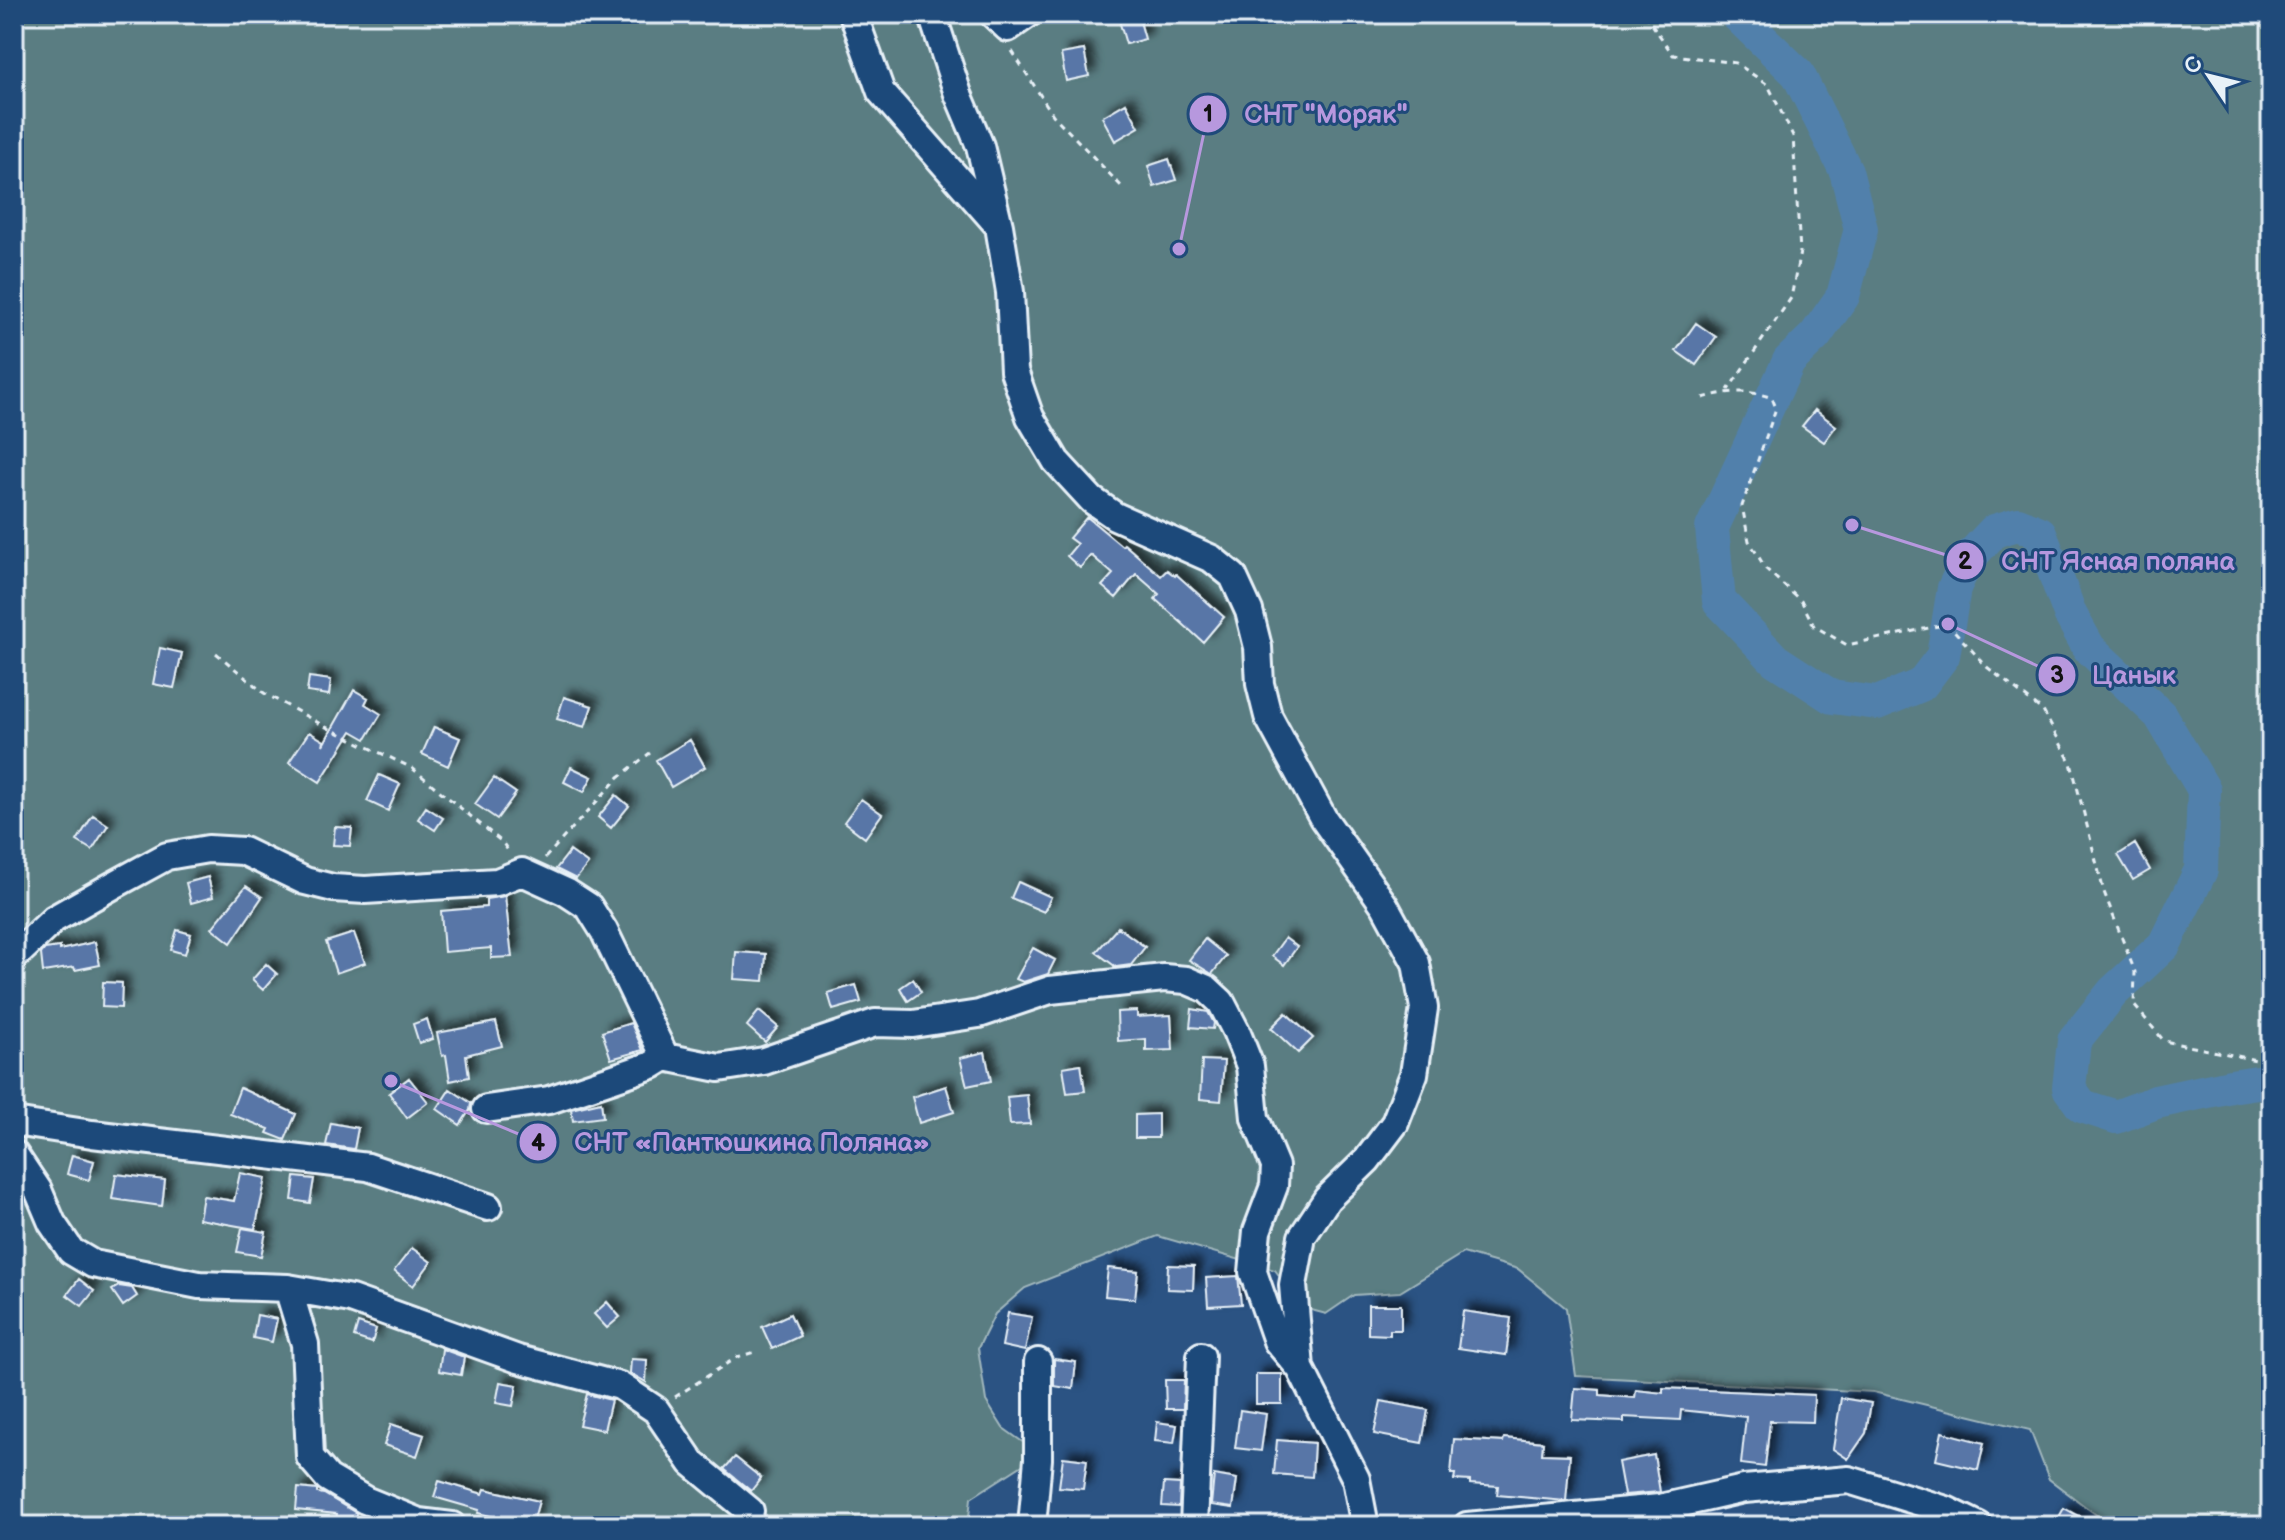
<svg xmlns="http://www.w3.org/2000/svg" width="2285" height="1540" font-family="'Balsamiq Sans',sans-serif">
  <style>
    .green { fill: #5a7d82; stroke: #a1b7bd; stroke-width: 2 }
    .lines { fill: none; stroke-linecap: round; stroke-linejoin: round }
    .river { stroke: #5180ab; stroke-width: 34 }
    .building { fill: #5976a7; stroke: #e8f1f8; stroke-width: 2; filter: url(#shadow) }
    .minor-casing { stroke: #e8f1f8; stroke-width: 32 }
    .path { stroke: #e8f1f8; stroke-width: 3; stroke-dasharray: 6 6; stroke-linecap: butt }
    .minor { stroke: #1f4a7a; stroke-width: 26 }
    .leader { fill: none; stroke: #b798de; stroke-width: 3 }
    .callout-dot { fill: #b798de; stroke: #1f4a7a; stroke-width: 3 }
    .mark-label { font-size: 24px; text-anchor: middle; font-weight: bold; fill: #111 }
    .callout-label { font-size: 26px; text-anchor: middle; font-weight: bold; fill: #b798de; stroke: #1f4a7a; stroke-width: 6; stroke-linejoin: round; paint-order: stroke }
  </style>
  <defs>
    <filter id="shadow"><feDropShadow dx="7" dy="-7" stdDeviation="4" flood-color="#0009"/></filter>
  </defs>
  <rect width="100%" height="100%" fill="#2b5383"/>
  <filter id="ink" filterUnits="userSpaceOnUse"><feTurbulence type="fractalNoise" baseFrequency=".0125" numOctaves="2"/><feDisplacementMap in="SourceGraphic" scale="16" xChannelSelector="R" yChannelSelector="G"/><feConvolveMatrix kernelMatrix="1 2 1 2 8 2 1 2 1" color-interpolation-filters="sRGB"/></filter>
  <g filter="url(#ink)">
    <path class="green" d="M14,14H2271V1526H2111L2049,1479L2030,1430L1873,1392L1576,1376L1566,1308L1518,1269L1463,1253L1400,1292L1354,1295L1326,1314L1304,1308L1275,1270L1158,1236L1025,1288L995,1314L978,1348L986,1401L1003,1428L1031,1448L1027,1462L971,1498L968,1526H14Z"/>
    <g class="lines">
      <path class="river" d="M1736,14L1798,74L1846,171L1861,229L1843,296L1815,336L1789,361L1712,528L1719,601L1775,660L1832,697L1877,703L1921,685L1943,656L1954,588L1967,560L1994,531L2018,524L2040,533L2070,614L2089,648L2160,715L2204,790L2201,870L2164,945L2113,992L2074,1041L2069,1088L2082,1106L2116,1117L2156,1102L2231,1086L2271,1080"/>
    </g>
    <path class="building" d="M1127,14H1138L1145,39L1126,44L1118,17Z
      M1084,50L1089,76L1066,81L1061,54Z
      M1126,103L1139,127L1115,141L1102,117Z
      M1169,159L1176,180L1154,187L1148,166Z
      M1696,323L1716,337L1696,365L1676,351Z
      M1815,410L1836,426L1824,442L1802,426Z
      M1087,517L1122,546L1124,544L1161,576L1167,570L1175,576L1176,574L1224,617L1203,642L1155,599L1159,594L1136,574L1116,598L1102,586L1113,574L1091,555L1080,568L1067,556L1077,544L1069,538Z
      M160,648L182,653L174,688L153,684Z
      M309,677L331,680L329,695L307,692Z
      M354,690L368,698L365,704L381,714L366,739L352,731L320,782L289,762L309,732L324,741L323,745Z
      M564,697L592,706L585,727L557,719Z
      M434,727L460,738L448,766L422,754Z
      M690,740L705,767L671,787L656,760Z
      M571,767L592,777L584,792L564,782Z
      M379,775L400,784L388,811L367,801Z
      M494,778L516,793L497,819L475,804Z
      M616,795L629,806L611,828L598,817Z
      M861,799L882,814L865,838L844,822Z
      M426,807L443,818L435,830L418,819Z
      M93,815L108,825L92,850L77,841Z
      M335,827L352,828L350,846L333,845Z
      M2135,844L2150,870L2133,880L2118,855Z
      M570,851L588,864L576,879L556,869Z
      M208,877L213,897L191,903L186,883Z
      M1018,882L1051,897L1044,912L1011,898Z
      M246,886L262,897L231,943L212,928Z
      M505,896L512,957L491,958V948L444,952L441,911L486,907V899Z
      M1118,927L1145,947L1131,965L1116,967L1096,952Z
      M177,930L191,934L185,954L171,950Z
      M354,933L365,963L336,973L326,942Z
      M1285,938L1297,947L1284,965L1272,956Z
      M1205,939L1226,956L1212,974L1189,960Z
      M95,942L100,965L75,970L74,967L43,972L41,954L45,949L60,947V950Z
      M1033,948L1055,960L1048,974L1023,982L1016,979Z
      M736,952L766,954L764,981L734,979Z
      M266,964L277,974L263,990L252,980Z
      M913,979L921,992L908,1001L900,988Z
      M103,982L122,983L121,1008L102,1007Z
      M856,985L861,1002L833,1010L828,993Z
      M1192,1009L1208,1012L1214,1023L1213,1029L1190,1027Z
      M759,1011L778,1027L765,1042L747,1026Z
      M1137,1011V1017L1171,1015L1173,1050L1146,1051V1039L1118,1041L1117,1012Z
      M1286,1013L1313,1038L1298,1053L1271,1028Z
      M427,1019L433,1039L419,1043L413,1024Z
      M496,1022L502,1046L466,1055L469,1077L450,1081L446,1055L442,1056L437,1033Z
      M631,1023L643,1050L611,1059L602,1032Z
      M985,1052L991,1081L967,1086L960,1058Z
      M1202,1060L1224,1061L1221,1101L1200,1099Z
      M1081,1064L1085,1091L1067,1093L1063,1067Z
      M409,1078L428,1102L407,1118L389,1093Z
      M946,1086L954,1112L919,1123L912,1097Z
      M240,1088L296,1114L285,1140L267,1133L269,1129L230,1114Z
      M450,1089L471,1103L470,1110L460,1125L437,1109Z
      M1027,1095L1030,1124L1010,1125L1007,1097Z
      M601,1102L603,1117L573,1121L571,1109Z
      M1158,1114V1138H1135V1115Z
      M331,1123L358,1128L354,1149L326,1145Z
      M72,1155L94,1161L89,1180L67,1174Z
      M240,1173L266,1178L255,1229L199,1219L203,1196L234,1201Z
      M116,1174L165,1180L162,1206L112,1199Z
      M295,1177L314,1179L310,1203L292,1200Z
      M242,1228L266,1232L261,1256L237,1252Z
      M412,1248L431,1262L413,1286L394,1271Z
      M1168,1265L1194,1266L1193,1290L1167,1289Z
      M1108,1268L1138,1271L1135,1299L1105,1296Z
      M1238,1276L1241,1304L1208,1306L1206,1278Z
      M79,1279L94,1291L82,1306L67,1295Z
      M119,1286L132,1288L137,1296L123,1306L112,1290Z
      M607,1302L620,1317L607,1328L594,1314Z
      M1368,1305H1401V1330H1390V1335L1368,1334Z
      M1463,1311L1511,1318L1506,1355L1458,1348Z
      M1008,1313L1032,1317L1025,1351L1002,1346Z
      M790,1314L800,1336L772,1349L762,1327Z
      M257,1315L277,1319L272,1342L253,1338Z
      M358,1323L376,1329L372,1343L354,1337Z
      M442,1349L464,1357L461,1375L439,1371Z
      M631,1359L647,1360L646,1382L630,1373Z
      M1054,1359L1076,1362L1073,1389L1054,1386Z
      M1256,1374H1282V1404H1256Z
      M1165,1380H1184L1183,1409H1166Z
      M500,1382L517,1385L513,1406L496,1403Z
      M1575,1388L1600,1390V1395L1635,1398L1636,1390L1663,1393V1388L1814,1395L1813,1422L1770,1421L1765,1467L1741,1464L1746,1417L1681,1410L1680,1420L1624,1417V1422L1572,1420Z
      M587,1394L611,1400L604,1430L579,1425Z
      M1841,1398L1871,1403L1866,1433L1848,1459L1833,1449Z
      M1381,1401L1428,1410L1422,1443L1374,1434Z
      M1240,1410L1266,1414L1261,1451L1235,1448Z
      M1157,1422L1177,1425L1174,1443L1155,1441Z
      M391,1424L424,1435L417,1456L384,1445Z
      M1942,1432L1984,1443L1978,1470L1936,1460Z
      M1504,1438L1543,1442L1542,1454L1570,1455L1566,1501L1497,1495L1498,1486L1470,1484V1481L1454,1480L1455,1474H1451L1454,1439L1503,1442Z
      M1277,1440L1314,1443L1312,1477L1274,1474Z
      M1654,1455L1660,1492L1624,1495L1618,1462Z
      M735,1457L761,1478L751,1491L724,1469Z
      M1063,1457L1087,1460L1083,1489L1059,1487Z
      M1214,1475L1237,1479L1233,1508L1211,1505Z
      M439,1481L483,1494L485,1489L539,1501L532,1526L478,1513L479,1510L434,1497Z
      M1164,1483L1180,1484L1179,1507L1162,1506Z
      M298,1488L317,1490V1493L324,1494L356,1513L354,1526H335L337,1514L296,1510Z
      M2064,1508L2096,1526H2054Z"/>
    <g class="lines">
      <g class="minor-casing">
        <path id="minor" d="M853,14L881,92L997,224
          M932,14L958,94L980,146L999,226L1010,292L1014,371L1030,417L1056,461L1092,500L1115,516L1212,559L1233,576L1249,611L1258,647L1260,684L1268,716L1323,818L1385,906L1416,963L1424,1008L1414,1074L1395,1123L1367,1160L1327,1199L1302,1237L1293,1285L1300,1368
          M993,14L1008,28L1028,14
          M14,957L54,919L112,886L167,856L208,849L243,851L305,881L333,888L365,890L497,882L522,872L566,892L589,907L604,931L665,1057L719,1068L764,1061L875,1023L913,1024L979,1014L1050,990L1164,978L1186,980L1207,989L1221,1002L1236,1031L1250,1066L1255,1118L1275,1166L1274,1186L1257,1231L1253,1272L1277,1341L1300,1368L1356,1479L1365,1526
          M486,1109L549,1100L652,1065L665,1057
          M14,1122L92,1134L368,1167L488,1207
          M14,1154L38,1190L52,1223L71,1251L93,1264L199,1285L288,1288L351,1299L518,1359L620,1386L656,1410L692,1463L750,1511
          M288,1288L305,1344L310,1457L328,1478L365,1500L419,1522L452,1526
          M1032,1526L1038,1459V1362
          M1194,1526L1201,1356
          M1467,1526L1660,1508L1744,1489L1849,1480L1946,1510L1979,1526"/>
      </g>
      <path class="path" d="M1645,14L1673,55L1736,63L1768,85L1793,136L1800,252L1791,298L1728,390
        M1012,51L1053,115L1125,190
        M1703,398C1726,391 1748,389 1772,398L1776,408L1742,506L1749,541L1766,569L1802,602L1814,626L1847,645L1948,624L1987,667L2043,711L2071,763L2104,892L2135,972L2134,1005L2164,1041L2271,1063
        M216,653L264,693L326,727L412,768L502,842L509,852
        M545,858L619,777L650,753
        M675,1397L737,1357L755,1352"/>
      <use href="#minor" class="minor"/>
    </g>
  </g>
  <path class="leader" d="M1179 249L1208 114M1852 525L1965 561M1948 624L2057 675M391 1081L538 1142"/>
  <g class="callout-dot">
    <circle cx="1179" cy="249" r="8"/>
    <circle cx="1852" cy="525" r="8"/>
    <circle cx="1948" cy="624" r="8"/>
    <circle cx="391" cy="1081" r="8"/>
    <circle cx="1208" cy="114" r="20"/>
    <circle cx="1965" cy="561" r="20"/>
    <circle cx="2057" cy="675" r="20"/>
    <circle cx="538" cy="1142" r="20"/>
  </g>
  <g class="mark-label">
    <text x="1208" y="122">1</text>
    <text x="1965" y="569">2</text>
    <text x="2057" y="683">3</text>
    <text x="538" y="1151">4</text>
  </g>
  <g class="callout-label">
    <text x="1326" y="123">СНТ "Моряк"</text>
    <text x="2118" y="570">СНТ Ясная поляна</text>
    <text x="2134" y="684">Цанык</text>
    <text x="752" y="1151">СНТ «Пантюшкина Поляна»</text>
  </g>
  <rect width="2285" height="1540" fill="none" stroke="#1f4a7a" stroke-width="48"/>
  <rect x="24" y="24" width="2237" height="1492" fill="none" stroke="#e8f1f8" stroke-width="3" filter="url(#ink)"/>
  <g transform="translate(2209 76) rotate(305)" stroke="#1f4a7a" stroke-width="6" paint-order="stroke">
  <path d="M0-6L14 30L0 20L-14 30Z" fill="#e8f1f8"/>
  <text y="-12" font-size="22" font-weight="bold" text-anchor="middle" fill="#e8f1f8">С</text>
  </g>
</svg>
